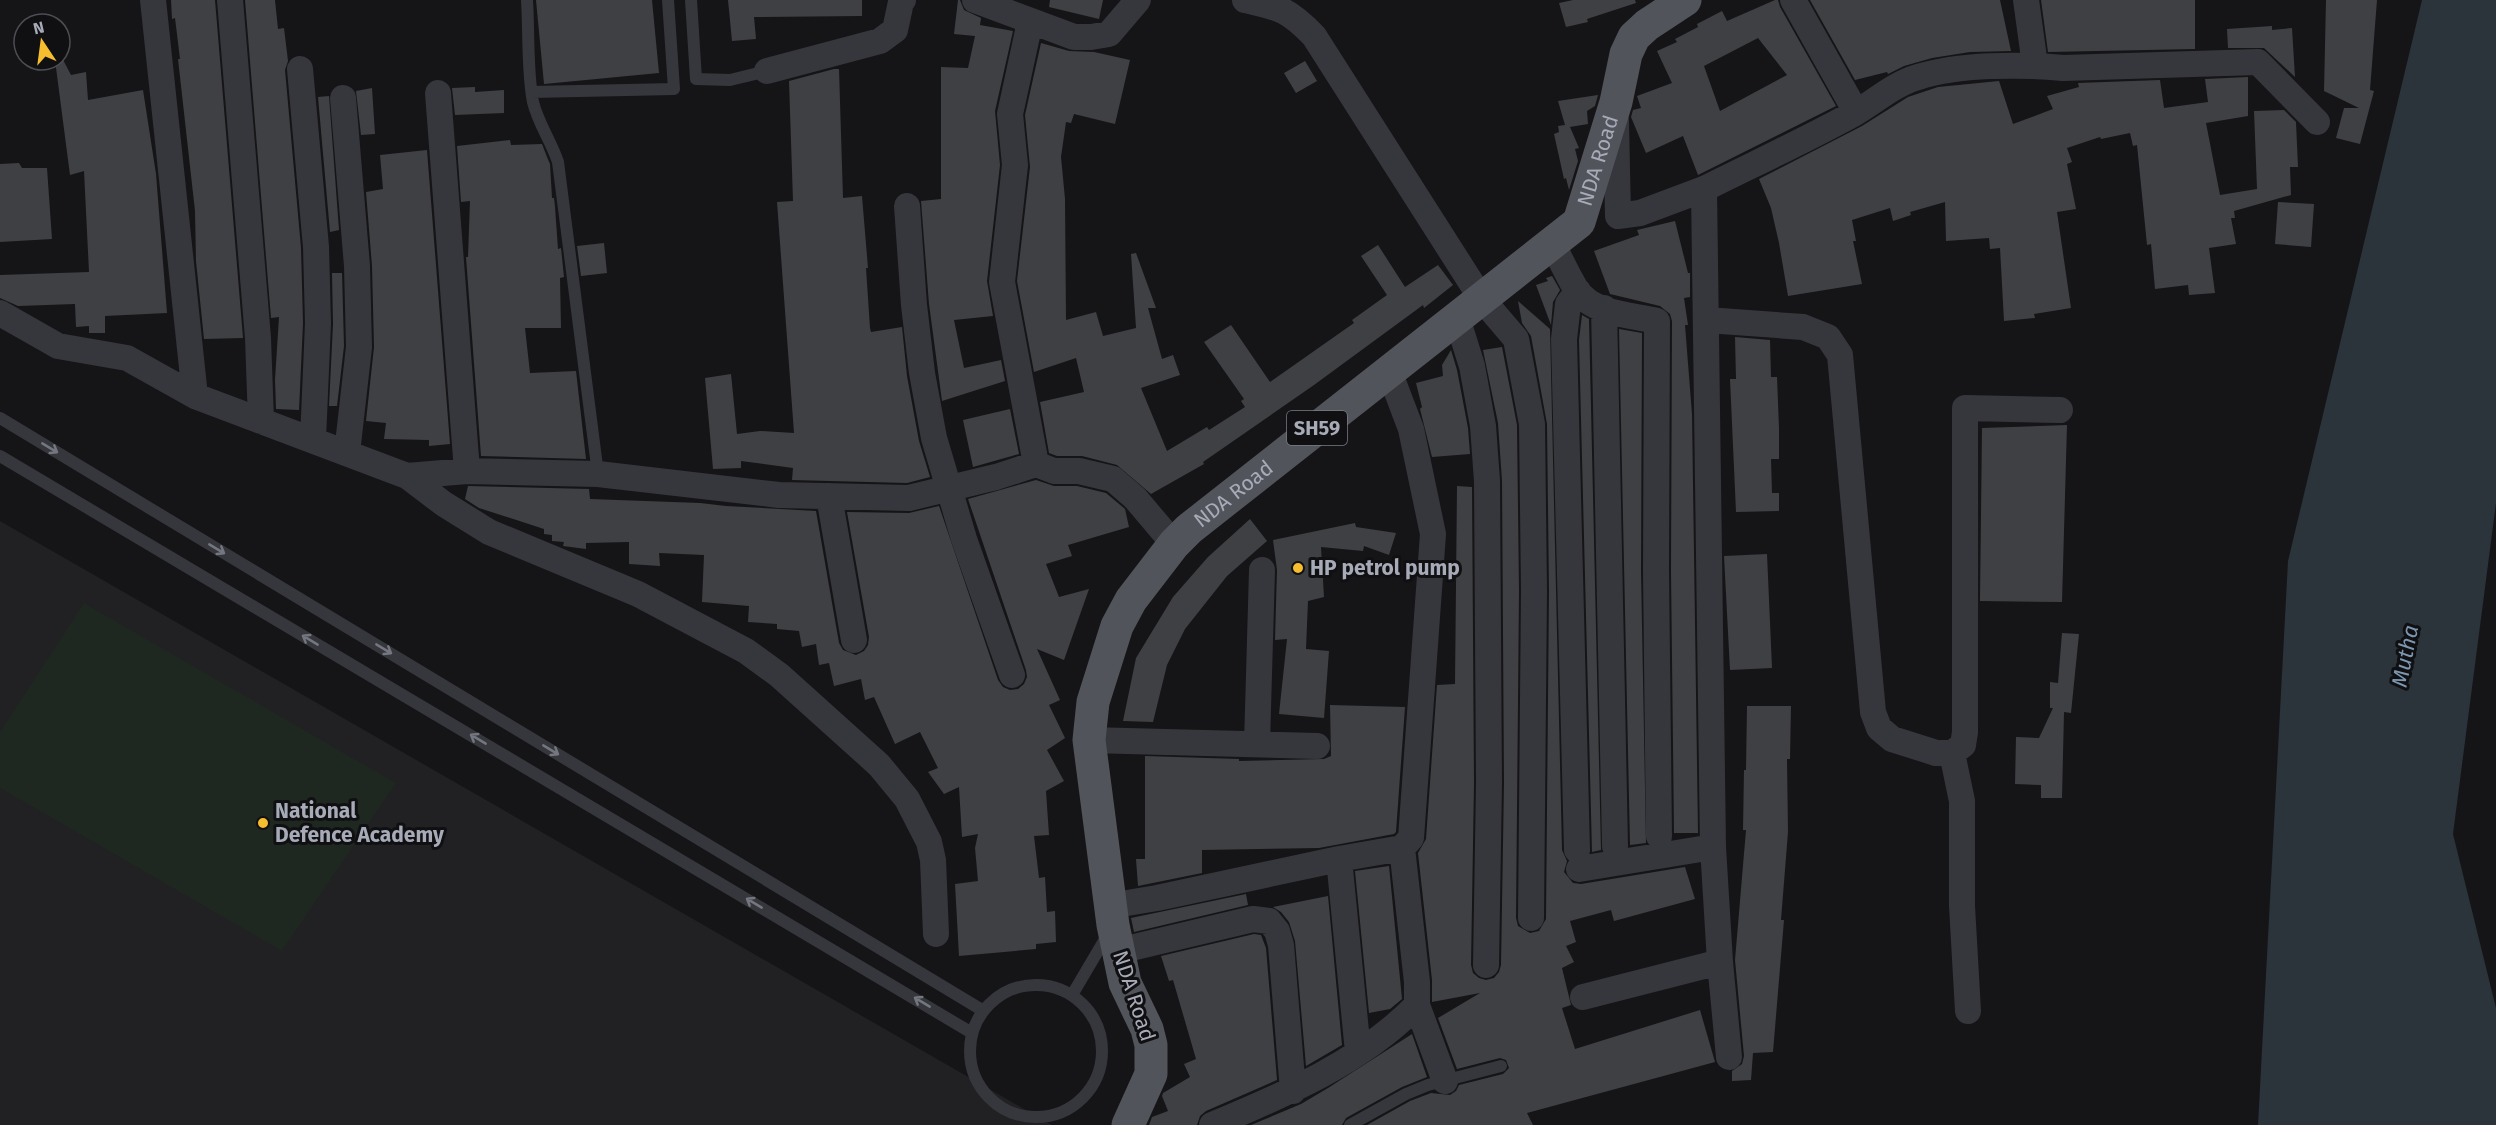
<svg xmlns="http://www.w3.org/2000/svg" width="2496" height="1125" font-family="'Fira Sans',sans-serif">
  <style>
    .built { fill: #212124 }
    .green { fill: #1f2721 }
    .water { fill: #2b333b }
    .building { fill: #3f4044; fill-rule: evenodd }
    .lines { fill: none; stroke-linecap: round; stroke-linejoin: round }
    .lane { stroke: #36373c; stroke-width: 12 }
    .street { stroke: #36373c; stroke-width: 26 }
    .primary { stroke: #52545b; stroke-width: 33 }
    .oneway { stroke: #747780 }
    .poi-dot { fill: #f6bd2f; stroke: #101012; stroke-width: 2 }
    .labels { text-anchor: middle; dominant-baseline: central; stroke-width: 6; stroke-linejoin: round; paint-order: stroke }
    .shield { fill: #101012; stroke: #7a7c86; stroke-width: 1.5 }
    .shield-label { font-size: 20px; font-weight: bold; fill: #a7abb8 }
    .street-label { font-size: 21px; fill: #a7abb8; stroke: #101012 }
    .poi-label { font-size: 21px; font-weight: bold; fill: #a7abb8; stroke: #101012; text-anchor: start }
    .water-label { font-size: 22px; font-style: italic; fill: #7d97b3; stroke: #101012 }
  </style>
  <rect width="100%" height="100%" fill="#151517"/>
  <path class="built" d="M0,521L1052,1125H0Z"/>
  <path class="green" d="M84,603L396,783L282,951L0,788V732Z"/>
  <path class="water" d="M2422,0H2496V503L2453,834L2496,1008V1125H2258L2288,561Z"/>
  <path class="building" d="M171,0H215L243,338L204,339L196,261L195,211L178,59H180L175,18L172,19Z
    M245,0H275L278,29L284,28L288,61L285,70L301,248L303,323L299,410L276,409L275,380L279,317L271,318Z
    M536,0H652L659,73L544,84Z
    M728,0H862V16L754,17L756,39L732,41Z
    M958,0H960L964,10L981,18L980,25L1013,31L995,111L1000,165L987,281L993,316L954,320L964,368L1001,360L1005,381L942,401L929,304L921,201L941,199V67L968,68L975,36L954,34Z
    M1050,0H1103L1099,19L1049,7Z
    M1573,0H1635L1636,3L1587,19L1588,22L1566,27L1559,3Z
    M1775,0H1778L1780,7L1836,106L1698,175L1683,136L1646,153L1631,117L1633,110L1641,108L1637,96L1672,83L1657,51L1677,42L1675,39L1698,27L1697,24L1722,11L1727,21ZM1758,38L1787,75L1720,111L1704,66Z
    M1810,0H2000L2011,51L1970,52L1932,58L1904,66L1888,74L1887,72L1855,80Z
    M2041,0H2195V49L2048,52Z
    M2326,0H2377L2370,90L2374,91L2360,144L2336,138L2344,108H2359L2324,91Z
    M2272,26V30L2292,28L2295,77L2264,48H2228L2227,29Z
    M1041,43L1069,51L1094,52L1130,60L1115,124L1074,114L1071,123L1066,122L1061,157L1065,199L1066,320L1096,312L1103,336L1136,328L1131,254L1136,253L1156,308H1148L1162,359L1173,355L1180,375L1141,388L1167,451L1207,427L1209,430L1245,407L1241,401L1244,399L1204,342L1231,325L1270,382L1354,323L1352,320L1387,295L1361,256L1378,245L1405,287L1438,265L1453,285L1424,308L1423,305L1314,385L1203,462L1204,464L1151,494L1117,465L1082,456H1057L1049,453L1040,402L1084,392L1076,358L1034,372L1017,281L1030,167L1025,115Z
    M60,54L71,75L86,72L88,100L143,90L156,174L167,313L105,316V333H89V326L76,327L75,304L18,306L0,298V275L89,272L84,171L70,175L55,60H60Z
    M1305,61L1317,81L1296,93L1284,73Z
    M834,69H839L843,198L862,196L868,268H866L870,328L871,332L902,327L907,376L919,441L930,477L907,483L792,480L793,468L741,461V468L713,469L705,378L731,374L737,434L760,431L794,433L777,202L793,201L789,81Z
    M2248,77V116L2206,123L2220,195L2257,189L2254,111L2284,110L2296,122L2298,167H2290L2291,195L2234,211L2235,218H2231L2236,244L2209,248L2215,293L2189,295L2188,285L2155,289L2151,244L2147,245L2137,145L2133,146L2130,133L2101,139L2100,137L2067,148L2072,162L2067,164L2076,209L2057,212L2071,308L2034,314L2035,318L2004,321L2000,248L1990,249L1989,238L1946,241L1945,202L1910,212L1911,215L1893,221L1890,208L1852,220L1856,241H1853L1862,284L1788,296L1779,243L1771,208L1759,179L1862,126L1908,97L1938,87L1999,81L2013,124L2053,109L2047,96L2079,87L2078,83L2160,80L2164,108L2208,102L2205,79Z
    M475,87V92L504,90V113L455,115L452,88Z
    M372,88L375,134L361,135L356,91Z
    M1598,95L1595,106L1587,111L1588,124L1570,127L1579,148L1575,149L1578,161L1569,190L1566,178L1564,179L1554,134L1559,132L1558,126L1565,125L1558,101Z
    M329,96L339,230L330,232L318,97Z
    M510,140L511,145L542,144L547,157L550,164L552,198H554L555,207L558,249L561,248L564,277L560,278L561,328H525L530,373L576,371L586,459L481,456L466,257H468L470,201L461,202L457,146Z
    M427,150L450,444L429,446V440L384,439L386,423L366,421L374,347L372,266L366,192L383,189L380,155Z
    M19,163L22,168H47L52,239L0,242V164Z
    M2278,202L2314,204L2311,247L2275,244Z
    M1675,221L1688,273H1690V297L1684,298L1688,325H1685L1692,414L1698,833H1674L1671,571L1672,321L1670,314L1660,306L1610,294L1594,251L1639,235L1637,230Z
    M604,243L607,273L581,276L577,246Z
    M332,273H342L344,346L337,406H329L333,324Z
    M1552,276L1560,290L1553,302L1551,325L1536,285L1548,281L1546,278Z
    M1518,301L1550,329L1562,850L1567,861L1564,872L1573,883L1581,884L1685,867L1695,899L1614,921L1611,910L1570,921L1576,942L1566,946L1574,962L1562,968L1571,1005L1562,1008L1575,1049L1700,1010L1715,1062L1527,1113L1533,1125H1367L1410,1101L1431,1093L1450,1095L1456,1091L1459,1085L1503,1074L1509,1068L1506,1060L1500,1058L1457,1069L1438,1018L1480,993L1432,1002V980L1418,853L1426,839L1437,685L1455,684L1457,486L1472,487L1474,783L1471,965L1473,973L1479,978L1486,980L1494,978L1499,972L1501,965L1504,783L1502,481L1498,423L1483,350L1502,347L1517,425L1519,591L1516,918L1518,926L1530,933L1539,931L1546,919L1549,591L1547,424L1531,336L1522,323Z
    M1582,315L1589,319L1601,850L1592,852L1579,340Z
    M1619,329L1642,333L1641,571L1646,843L1630,845Z
    M1735,337L1770,340L1771,377H1777L1779,428V459H1771L1772,493H1779V511L1736,512L1730,379H1736Z
    M1451,350L1457,370L1468,428L1470,454L1432,457L1420,409L1422,407L1416,383L1443,376L1442,365Z
    M1010,409L1019,454L973,467L963,420Z
    M2067,425L2062,602L1980,601L1982,428Z
    M1036,480L1054,486H1077L1106,493L1125,509L1129,527L1068,545L1072,556L1046,564L1059,597L1089,589L1064,660L1037,649L1060,700L1049,705L1065,738L1047,750L1064,781L1046,791L1049,835L1034,836L1039,878L1045,877L1047,912L1055,911L1056,942L1036,944V949L959,956L955,884L978,881L975,848L978,834L962,837L959,787L944,794L928,772L938,768L920,732L895,744L874,697L865,700L861,679L834,686L829,663L819,665L816,644L802,647L799,631L777,629V624L748,622L749,606L702,602L704,555L659,553L660,566L629,564V542L586,543V549L563,546L564,542L552,541V535L544,534V529L479,508L465,499L468,486L589,489L590,499L700,503L726,506L816,511L839,643L843,650L856,655L864,651L868,645L869,637L847,512L909,513L939,506L998,680L1003,687L1010,690L1018,689L1024,684L1027,677L1026,670L968,499Z
    M1250,519L1267,541L1227,576L1185,629L1167,665L1153,722L1123,721L1136,658L1173,597L1208,557Z
    M1355,523L1356,527L1396,533L1389,555L1364,546L1363,551L1321,547L1324,597L1308,601L1306,649L1329,651L1324,718L1279,714L1287,639L1275,640L1277,570L1273,540Z
    M1767,554L1772,668L1730,670L1724,556Z
    M2062,633L2079,634L2071,713L2064,712L2062,798H2041V785L2015,784L2016,737L2039,738L2053,708H2050V682L2058,683Z
    M1330,705L1405,707L1396,832L1394,834L1319,848L1202,850V873L1138,886L1136,859H1145V756L1239,759V761L1324,759L1331,756Z
    M1747,706H1791L1790,759H1787L1788,832L1781,920H1784L1773,1052L1753,1053L1751,1080L1732,1081V1071L1742,1064L1744,1056L1735,960L1746,830H1743L1744,770H1746Z
    M1389,866L1402,999L1390,1009L1369,1013L1355,871Z
    M1246,894L1248,905L1134,932L1131,918Z
    M1328,896L1342,1045L1306,1066L1295,941L1289,922L1281,912L1273,907Z
    M1254,934L1261,935L1266,948L1277,1080L1206,1111L1200,1116L1197,1125H1149L1152,1117L1168,1111L1162,1096L1163,1093L1190,1077L1184,1064L1196,1059L1173,980L1169,981L1161,956Z
    M1412,1034L1427,1077L1402,1087L1346,1118L1342,1125H1251L1301,1104L1328,1088Z"/>
  <g class="lines">
    <path class="lane" d="M527,0C529,30 527,73 533,102C538,123 551,141 558,162L598,474
      M691,0L696,79L730,80L767,71
      M532,92L674,89L668,0
      M0,418L982,1010
      M0,456L972,1033
      M970 1051a66 66 0 1 1 132 0a66 66 0 1 1-132 0Z
      M1072,995L1108,934
      M1350,1125L1406,1094L1428,1085L1501,1066"/>
    <path class="street" d="M153,0L195,396L407,476L467,471L598,474L779,495L909,498L996,477L1036,464L1002,282L1015,165L1010,114L1030,22
      M230,0L258,338L261,421
      M975,0L1074,37H1091L1109,34L1138,0
      M1245,0C1280,8 1288,9 1314,36L1481,298L1516,339L1532,424L1534,591L1531,918
      M1793,0L1856,112
      M2026,0L2035,65
      M300,69L316,247L318,323L313,440
      M767,71L880,41L895,30L901,2L903,0
      M438,93L467,471
      M343,98L357,266L359,347L347,453
      M1616,121L1618,216L1640,213L1704,189
      M907,206L914,305L922,373L934,438L964,539L1012,675
      M1552,243C1560,258 1567,274 1576,289C1592,314 1631,315 1657,321L1656,571L1659,836
      M1604,308L1615,846
      M0,313L58,346L127,358L195,396
      M1457,318L1472,366L1483,426L1487,481L1489,783L1486,965
      M1707,320L1803,327L1828,337L1840,355L1873,712L1879,728L1892,739L1936,753H1952L1963,745L1965,732V408L2060,410
      M1036,464L1054,471H1079L1113,479L1135,498L1174,544
      M407,476L444,504L489,532L638,594L746,651L779,675L879,765L907,799L929,842L933,860L936,934
      M829,496L854,640
      M1089,740L1317,746
      M1257,744L1262,570
      M1952,753L1962,801V906L1968,1011
      M1577,850L1564,339L1568,304L1578,291
      M1339,859L1358,1052
      M1579,869L1713,847
      M1109,906L1157,898L1339,859L1402,848L1411,838L1433,534L1411,429L1389,371
      M1118,951L1253,919L1269,921L1277,931L1281,945L1293,1091
      M1583,997L1720,962
      M1417,1005L1445,1081
      M1729,1057L1720,962L1713,847L1704,189C1754,164 1806,140 1855,113C1876,101 1894,84 1918,77C1959,64 2021,64 2063,68L2258,62L2317,122
      M1212,1125C1284,1095 1362,1062 1417,1005V982L1402,848"/>
    <path class="primary" id="s1" d="M1128,1125L1151,1074V1045L1147,1029L1125,983L1113,925L1089,740L1093,702L1117,626L1131,600L1174,544L1189,529L1579,222L1616,102L1626,54L1634,37L1647,25L1685,0"/>
  </g>
  <defs><path id="oneway-shaft" d="M-6 0H5M1.5-3L5.5 0L1.5 3" fill="none" stroke-width="1.6" stroke-linecap="round" stroke-linejoin="round" transform="scale(1.5)"/></defs>
  <g class="oneway">
    <use href="#oneway-shaft" transform="translate(50 448) rotate(31)"/>
    <use href="#oneway-shaft" transform="translate(217 549) rotate(31)"/>
    <use href="#oneway-shaft" transform="translate(310 640) rotate(-149)"/>
    <use href="#oneway-shaft" transform="translate(384 649) rotate(31)"/>
    <use href="#oneway-shaft" transform="translate(478 739) rotate(-149)"/>
    <use href="#oneway-shaft" transform="translate(551 750) rotate(31)"/>
    <use href="#oneway-shaft" transform="translate(754 903) rotate(-149)"/>
    <use href="#oneway-shaft" transform="translate(922 1002) rotate(-149)"/>
  </g>
  <g class="poi-dot">
    <circle cx="1298" cy="568" r="6"/>
    <circle cx="263" cy="823" r="6"/>
  </g>
  <g class="labels">
    <rect class="shield" x="1287" y="411" width="60" height="34" rx="4.5"/>
    <g class="shield-label">
      <text x="1317" y="428">SH59</text>
    </g>
    <g class="street-label">
      <text stroke="none"><textPath href="#s1" startOffset="1198">NDA Road</textPath></text>
      <text stroke="none"><textPath href="#s1" startOffset="694">NDA Road</textPath></text>
      <text transform="translate(1134 996) rotate(72)">NDA Road</text>
    </g>
    <g class="poi-label">
      <text x="1310" y="568">HP petrol pump</text>
      <text x="275" y="811">National<tspan x="275" dy="24">Defence Academy</tspan></text>
    </g>
    <g class="water-label">
      <text transform="translate(2405 656) rotate(-79)">Mutha</text>
    </g>
  </g>
  <g transform="translate(42 42) rotate(347)"><circle r="28" fill="#101012" stroke="#4c4e54" stroke-width="1.5"/>
  <path d="M0-4.5L10 22L0 15L-10 22Z" fill="#f6bd2f"/>
  <text y="-9" font-size="16" font-weight="bold" text-anchor="middle" fill="#a7abb8">N</text>
  </g>
</svg>
